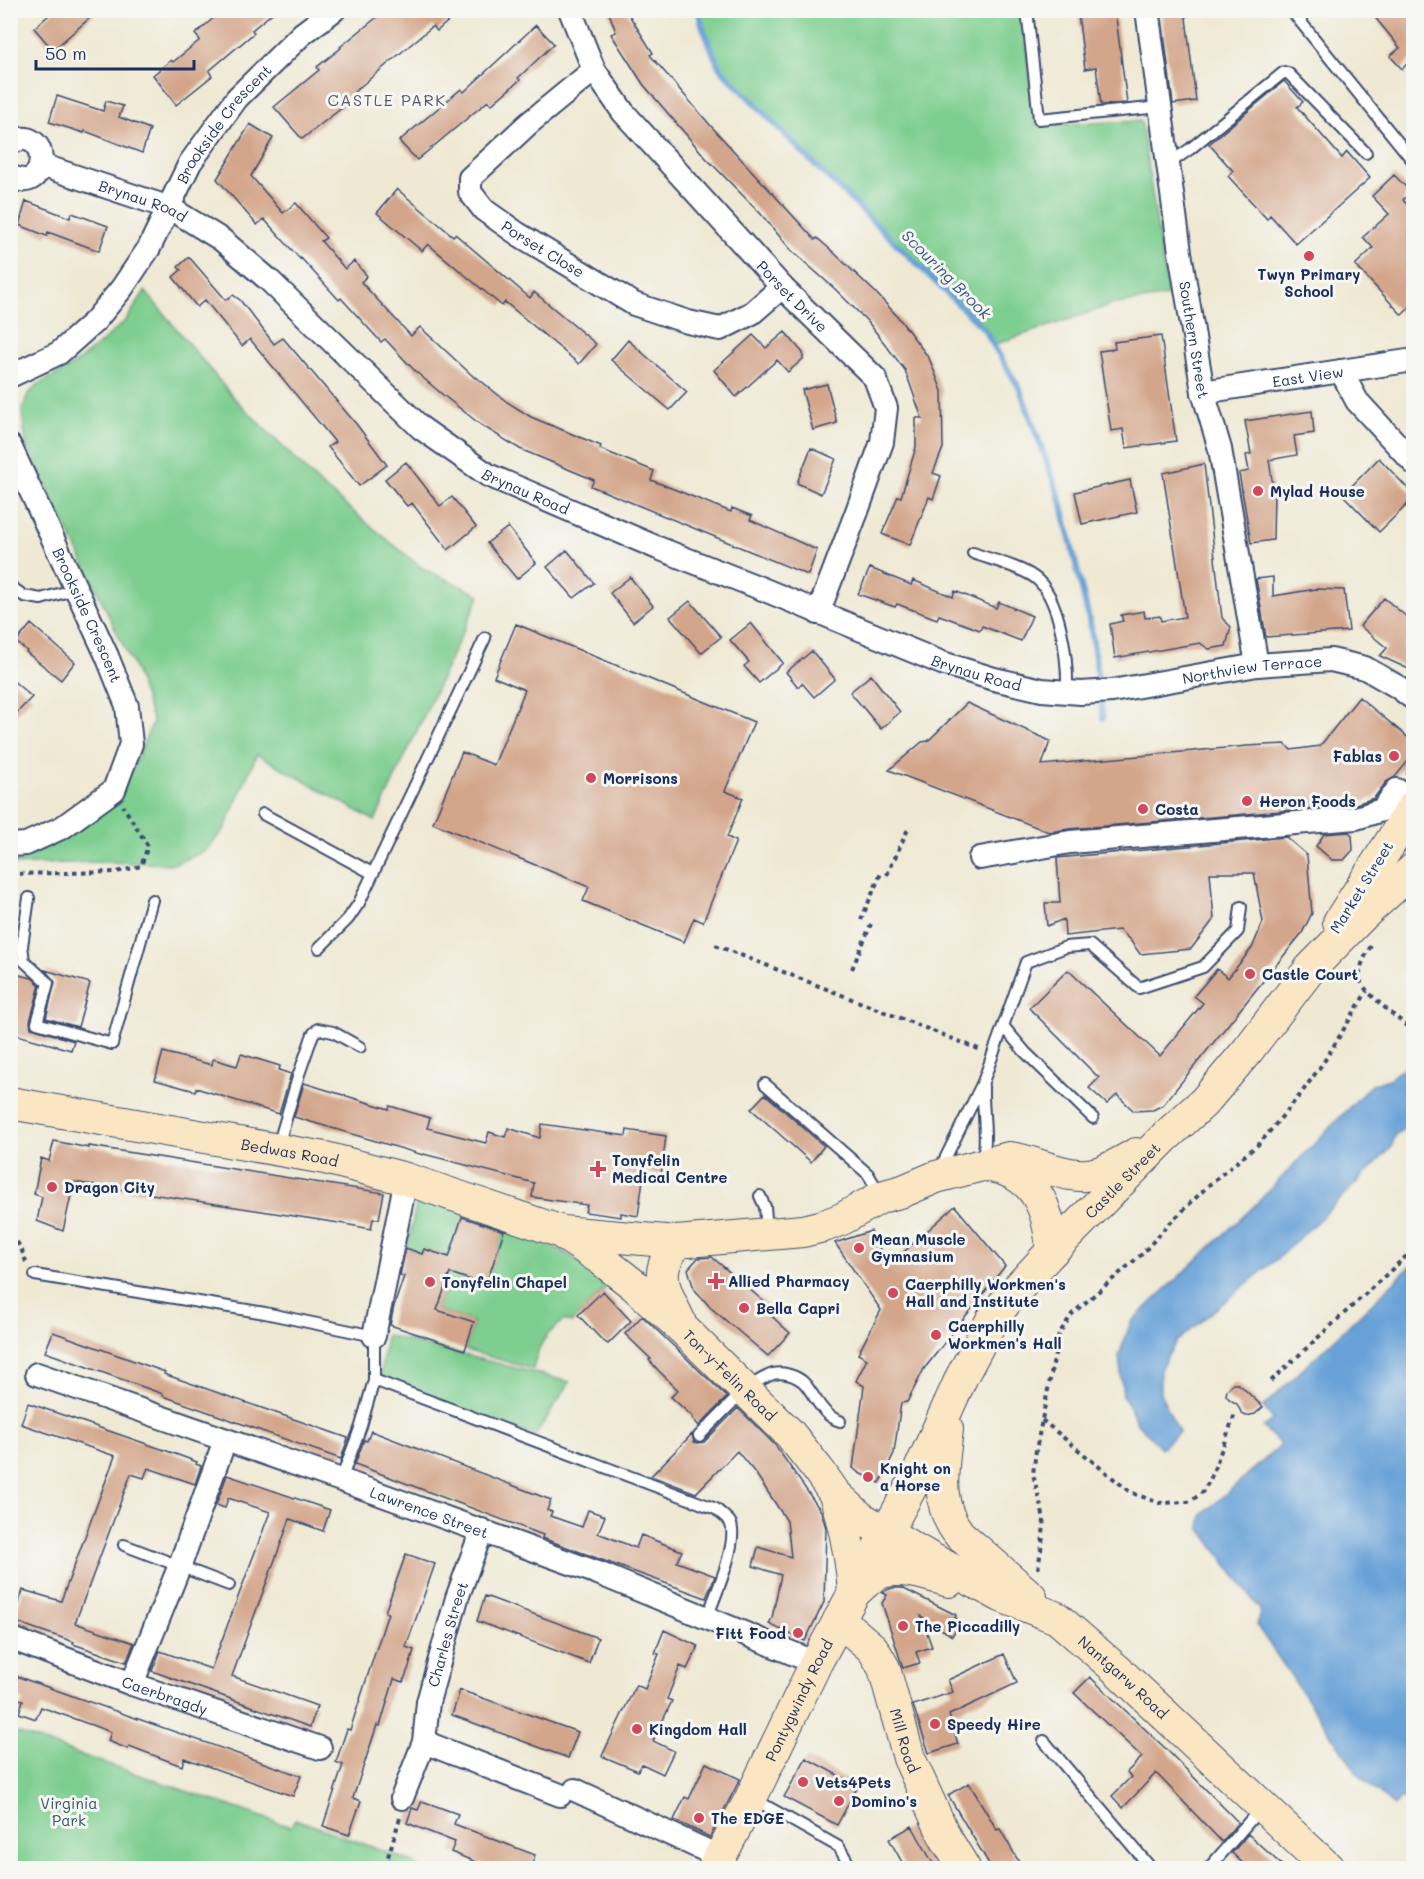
<svg xmlns="http://www.w3.org/2000/svg" width="1424" height="1879" font-family="Mali,sans-serif">
  <style>
    .green { fill: #7dce8f; stroke: #4c7e76; stroke-width: 1.5 }
    .water { fill: #68a1d7; stroke: #42689a; stroke-width: 1.5 }
    .lines { fill: none; stroke-linecap: round; stroke-linejoin: round }
    .stream { stroke: #68a1d7; stroke-width: 6 }
    .building { fill: #d3a58a }
    .lane-casing { stroke: #3b4b70; stroke-width: 14 }
    .street-casing { stroke: #3b4b70; stroke-width: 26 }
    .secondary-casing { stroke: #3b4b70; stroke-width: 34 }
    .path { stroke: #3b4b70; stroke-width: 4; stroke-dasharray: 4.5 4.5; stroke-linecap: butt }
    .lane { stroke: #fff; stroke-width: 10 }
    .street { stroke: #fff; stroke-width: 22 }
    .secondary { stroke: #fbe6c4; stroke-width: 32 }
    .poi-dot { fill: #d1495b; stroke: #f6f6f2; stroke-width: 2 }
    .labels { text-anchor: middle; dominant-baseline: central; stroke-width: 6; stroke-linejoin: round; paint-order: stroke }
    .street-label { font-size: 15px; fill: #1b2f5e; stroke: #f6f6f2 }
    .poi-label { font-size: 15px; font-weight: bold; fill: #1b2f5e; stroke: #f6f6f2; text-anchor: start }
    .park-label { font-size: 15px; fill: #34576a; stroke: #f6f6f2 }
    .neighbourhood-label { font-size: 16px; letter-spacing: 1.5px; fill: #5b586d; stroke: #f6f6f2 }
    .water-label { font-size: 16px; font-style: italic; fill: #365788; stroke: #f6f6f2 }
  </style>
  <rect width="100%" height="100%" fill="#f6f6f2"/>
  <filter id="ink" filterUnits="userSpaceOnUse"><feTurbulence type="fractalNoise" baseFrequency=".0167" numOctaves="2"/><feDisplacementMap in="SourceGraphic" scale="12" xChannelSelector="R" yChannelSelector="G"/><feConvolveMatrix kernelMatrix="1 2 1 2 8 2 1 2 1" color-interpolation-filters="sRGB"/></filter>
  <filter id="wash" filterUnits="userSpaceOnUse"><feTurbulence type="fractalNoise" baseFrequency=".008" numOctaves="4" result="noise"/><feDisplacementMap in="SourceGraphic" scale="24" xChannelSelector="R" yChannelSelector="G"/><feGaussianBlur stdDeviation="1.35" result="paint"/><feColorMatrix in="noise" values="0 0 0 0 0 0 0 0 0 0 0 0 0 0 0 0 0 1.4 0 .05"/><feComposite in="paint" operator="in"/></filter>
  <g filter="url(#wash)">
    <rect width="100%" height="100%" fill="#efe9d4"/>
    <path class="green" d="M698,11H1022L1036,125L1141,121L1168,296L1111,305L993,345L983,328L809,159L719,67L702,25Z
      M145,291L232,396L321,485L422,568L480,595L375,821L257,754L224,830L205,851L175,864L98,862L11,865L82,828L105,806L132,770L153,722L136,672L26,443L22,412L27,396L37,385L72,366L102,342L127,319Z
      M423,1199L532,1233L612,1281L571,1323L565,1320C544,1335 539,1343 533,1369L465,1350L474,1322L437,1310L450,1273L486,1285L504,1231L463,1217L449,1257L424,1249L422,1254L407,1248L416,1206Z
      M386,1335L570,1382L535,1436L380,1379Z
      M11,1731L291,1827L295,1819L411,1861L419,1868H11Z"/>
    <path class="water" d="M1413,1060V1121L1395,1136L1391,1148L1323,1216L1278,1258L1176,1342L1160,1369V1393L1179,1432L1161,1448L1138,1424L1123,1396L1119,1355L1131,1322L1254,1206L1371,1085L1389,1079Z
      M1413,1264V1806L1401,1798L1394,1806L1360,1777L1257,1626L1260,1610L1200,1528L1202,1515L1281,1445L1263,1427L1273,1419L1263,1407Z"/>
    <g class="lines">
      <path class="stream" d="M698,10L702,25L719,67L809,159L983,328L1020,389L1061,501L1091,628L1099,687
        M1100,697L1103,718"/>
    </g>
    <g id="blocks">
      <path class="building" d="M55,10H99L53,50L34,28Z
        M223,10H276L252,30L254,33L209,71L212,76L176,105L153,75L171,60L173,62L200,40L195,34Z
        M386,10H461L437,31L433,26L354,92L357,96L302,139L274,107L319,70L317,67L341,48L340,47Z
        M608,10H626L653,53L650,55L711,126L815,240L817,238L831,250L875,292L898,317L929,358L942,391L943,448L933,473L941,476L933,499L929,497L910,545L882,534L898,496L901,497L916,447V418H922L905,370L868,322L835,289L791,250L760,213L706,158L643,84L611,34L616,32Z
        M1088,10H1115L1127,103L1101,105L1096,67L1085,69L1078,14L1089,12Z
        M1161,10H1185L1196,101L1173,104Z
        M1369,10H1413V63L1411,60L1402,69L1390,56L1400,48Z
        M536,25L554,44L518,78L520,80L491,105L488,101L417,160L399,141L461,89L464,92Z
        M1284,81L1303,102L1297,107L1342,158L1347,152L1370,178L1296,244L1270,215L1267,219L1228,176L1233,171L1209,144Z
        M57,96L103,111L106,101L123,106L119,117L150,129L142,153L85,131L84,133L49,122Z
        M250,124L273,138L251,176L283,213L296,203L326,238L321,241L345,269L354,261L367,276L361,282L411,336L420,327L475,378L476,377L507,402L531,417L601,446L600,449L654,471L651,480L731,512L732,508L752,516L750,520L817,550L808,575L591,486L594,480L520,449L481,425L443,395L415,371L385,339L381,342L341,298L339,300L301,258L300,259L264,219L257,225L217,179Z
        M1394,175L1411,192L1403,200L1413,211V304L1402,315L1355,265L1373,248L1363,237L1389,214L1372,196Z
        M397,189L453,236L455,234L530,298L534,292L596,344L579,364L505,302L502,306L428,244L422,251L377,213Z
        M26,201L70,218L72,213L108,226L99,251L48,232L47,236L19,225Z
        M189,257L226,300L233,295L240,300L274,344L283,338L357,425L387,465L359,486L328,447L335,442L250,339L242,346L205,300L197,307L173,277L181,270L178,267Z
        M785,332L803,353V359L788,372L777,360L736,397L714,370L753,335L766,348Z
        M1161,336L1176,441L1126,448L1123,429L1111,431L1099,351L1115,349L1114,342Z
        M628,340L687,392L670,410L611,360Z
        M827,384L837,423L813,430L802,390Z
        M1312,411L1314,433L1294,436L1297,455L1269,460L1274,493L1273,540L1251,543L1239,473L1249,471L1246,455L1251,454L1245,421Z
        M811,448L836,459L821,494L797,483Z
        M1379,458L1413,494V499L1379,532L1343,495Z
        M406,462L440,506L452,497L476,527L448,550L412,503L407,506L385,479Z
        M1204,464L1222,618L1231,627L1226,646L1209,649L1200,643L1115,658L1110,624L1123,621L1121,615L1144,611L1145,618L1160,616L1161,621L1185,617L1163,473Z
        M1130,480L1137,512L1082,524L1075,492Z
        M508,527L536,563L517,579L487,543Z
        M567,550L594,583L574,598L547,567Z
        M870,568L911,585L913,580L953,597L955,591L996,608L999,602L1032,616L1021,641L982,626L980,630L939,615L937,619L897,604L895,607L858,594Z
        M630,577L653,606L633,622L610,593Z
        M1273,577V596L1316,589L1344,590L1349,631L1266,637L1256,579Z
        M1384,598L1413,622V671L1380,656L1387,648L1360,626Z
        M690,601L721,637L701,653L670,617Z
        M751,623L783,663L759,683L744,666L749,662L730,640Z
        M31,624L75,662L61,680L26,652L27,651L16,642Z
        M516,624L754,722L725,791L743,798L727,837L736,841L703,922L694,918L684,942L583,901L589,887L433,823L462,752L494,765L525,690L494,677Z
        M812,651L835,679L814,697L802,683L798,687L786,672Z
        M871,675L900,712L881,729L850,692Z
        M10,678L32,697L10,720Z
        M1359,697L1411,740L1413,755L1395,777L1386,782L1374,798L1353,805L1069,829L1049,832L889,770L922,742L928,741L967,703L1050,741L1042,765L1247,746L1285,744L1291,750L1320,746Z
        M1349,832L1352,835L1353,850L1344,860H1332L1316,846L1324,834Z
        M1286,837L1307,855L1312,913L1302,933L1163,1105L1153,1110L1134,1111L1117,1095L1107,1104L1089,1088L1099,1078L1029,1008L1068,970L1160,1056L1203,1003L1194,996L1217,969L1228,978L1252,948L1263,922L1254,873H1210L1214,919L1191,949L1140,954L1130,940L1119,930L1065,936L1064,919L1047,926L1045,903H1060L1057,858Z
        M45,970L90,983L78,1027L46,1018L55,982Z
        M10,973L32,978L40,985L30,1021L31,1028L74,1041L71,1050L10,1033Z
        M163,1052L212,1065L213,1059L237,1066L241,1054L280,1066L279,1070L291,1074L279,1114L196,1088L195,1091L155,1080Z
        M304,1083L389,1109L390,1106L430,1118L427,1128L486,1143L489,1132L505,1137L508,1128L540,1138L542,1124L626,1136L627,1130L666,1136L661,1175L644,1172L638,1216L621,1213V1217L585,1212L587,1205L532,1197L534,1183L424,1154L423,1155L294,1117Z
        M765,1094L824,1146L811,1162L751,1109Z
        M54,1141L89,1148V1146L384,1193L379,1219H373L371,1229L339,1223L74,1182L63,1231L37,1221L42,1197L34,1194L41,1158L49,1161Z
        M955,1206L1005,1266L924,1369L907,1402L901,1403L894,1453L880,1483L859,1473L853,1468L864,1386L856,1381L867,1359L858,1354L881,1310L835,1243L871,1231L888,1266Z
        M462,1217L504,1231L486,1285L450,1273L437,1310L474,1322L465,1350L390,1325L394,1306L404,1276L400,1275L406,1248L422,1254L424,1249L449,1257Z
        M712,1257L769,1306L765,1310L790,1333L768,1356L711,1308L694,1289L688,1269L698,1258Z
        M603,1291L631,1321L608,1344L602,1340L578,1315Z
        M642,1316L727,1397L699,1426L692,1418L693,1417L671,1397L678,1390L658,1370L649,1360L651,1359L625,1334Z
        M53,1332L165,1372L164,1374L348,1438L341,1459L163,1396V1394L45,1352Z
        M1233,1384H1238L1242,1387L1263,1407L1255,1414L1246,1416L1242,1414L1237,1404L1229,1399L1226,1395L1227,1390Z
        M28,1403L170,1452L197,1462L196,1464L201,1466L195,1484L148,1468L144,1478L131,1474L75,1623L134,1643L126,1662L73,1644L74,1642L10,1620V1604L18,1606L23,1590L61,1601L115,1456L21,1424Z
        M738,1408L775,1445L821,1511L826,1528L824,1602L805,1641L769,1624L772,1618L781,1575L753,1566L758,1547L791,1557L787,1521L756,1474L737,1451L696,1493L651,1476L692,1434L694,1442L698,1443L704,1442Z
        M371,1431L551,1500L547,1510L552,1512L550,1516L582,1527L588,1510L605,1516L598,1533L636,1548L641,1535L682,1551L677,1562L715,1576L706,1598L542,1538L543,1535L355,1464L364,1440L367,1441Z
        M227,1475L330,1510L323,1531L290,1519L232,1676L317,1706L310,1727L152,1671L160,1651L211,1669L270,1512L228,1498L225,1508L216,1505Z
        M406,1554L435,1564L406,1647L414,1650L409,1667L403,1682L394,1679L380,1726L377,1725L353,1798L361,1801L349,1835L323,1826L343,1765L336,1762L347,1729L350,1730L388,1613L385,1612Z
        M892,1588H902L956,1615L955,1618L961,1621L952,1636L921,1616L932,1647L916,1652L920,1663L903,1668L882,1603L887,1595L882,1592Z
        M485,1596L598,1638L589,1663L477,1621Z
        M664,1630L698,1646L687,1669L680,1666L667,1699L672,1701L653,1741L674,1751L663,1774L642,1764L638,1771L602,1756L636,1685L645,1689L659,1654L655,1653Z
        M1004,1654L1017,1683L949,1715L958,1744L929,1753L913,1705L953,1692L948,1680Z
        M10,1674L301,1776L293,1796L184,1758L182,1766L129,1746L128,1749L108,1741L111,1732L41,1707L36,1719L19,1713L23,1700L10,1696Z
        M1090,1677L1165,1748L1238,1822L1222,1842L1156,1773L1123,1808L1112,1796L1131,1777L1127,1772L1142,1757L1074,1693Z
        M460,1690L578,1732L568,1758L452,1715Z
        M806,1758L858,1786L837,1825L784,1797Z
        M706,1763L740,1779L710,1837L674,1820L685,1797L689,1799Z
        M969,1783L997,1830L1000,1829L1023,1869H992L948,1795Z
        M422,1801L458,1814L454,1824L535,1855L530,1869H493L451,1852L455,1842L407,1823L412,1808L418,1810Z
        M912,1826L936,1869H906L889,1839Z
        M1248,1834L1286,1869H1249L1232,1853Z"/>
    </g>
  </g>
  <g filter="url(#ink)">
    <use href="#blocks" fill-opacity="0" stroke="#3b4b70" stroke-width="1.5"/>
    <g class="lines">
      <g class="lane-casing">
        <path id="lane" d="M1027,10L1039,119L1160,107
          M1291,10L1414,162
          M1168,164L1190,149L1284,72L1289,74L1366,153
          M973,553C992,560 1018,566 1034,577C1061,596 1068,662 1067,692
          M10,586L24,596L41,599L76,589
          M263,814L372,873
          M29,898L22,946L24,961L48,983L37,1023L112,1044L152,900
          M319,948L348,919L359,903L485,638
          M1003,1026L1025,1052L1093,1118
          M765,1084L868,1174L880,1194
          M983,1086C982,1110 988,1135 983,1159
          M278,1146L299,1074L313,1034L318,1029L333,1032L360,1047
          M940,1169L983,1082L1026,962L1066,947L1090,945L1139,988L1203,967L1238,931L1241,907
          M760,1196L765,1207L767,1230
          M35,1275L265,1313L374,1336V1380L361,1426L341,1480
          M374,1380L716,1509C720,1513 727,1518 730,1522C740,1541 714,1598 707,1618
          M699,1436C719,1417 743,1387 768,1376C780,1370 798,1375 806,1385C816,1398 823,1416 840,1421
          M124,1545L229,1585
          M1044,1741L1151,1868
          M754,1799L839,1847L851,1868
          M1209,1868L1260,1809"/>
      </g>
      <g class="street-casing">
        <g id="street">
          <path id="s1" d="M570,10L594,70L623,112L782,287L875,378L886,408L882,442L856,514L818,613"/>
          <path id="s2" d="M1147,10L1180,252L1203,392L1220,449L1257,665"/>
          <path id="s3" d="M594,70L528,124L470,178V192L484,210L518,234L634,304L688,322L720,329L752,313L782,287"/>
          <path d="M10,143C51,121 51,198 10,176"/>
          <path id="s4" d="M41,165L170,208L222,240L270,281L421,428L488,475L658,548L760,588L942,663L994,679L1042,690L1081,693L1112,691L1257,665L1331,660L1365,668L1398,687L1414,699"/>
          <path d="M1341,371L1357,401L1414,463"/>
          <path id="s5" d="M10,376L59,353L95,321L122,288L149,248L190,163L237,98L302,34L334,10"/>
          <path id="s6" d="M1203,392L1414,360"/>
          <path id="s7" d="M10,446L107,656L127,706L131,744L114,790L63,827L26,844L10,845"/>
          <path d="M980,858L1070,842L1356,818L1382,810L1397,790"/>
          <path d="M374,1336L406,1179"/>
          <path id="s8" d="M37,1374L341,1480L598,1573L816,1663"/>
          <path id="s9" d="M10,1638L132,1684L320,1748"/>
          <path d="M132,1684L180,1565L225,1440"/>
          <path d="M424,1742L560,1795"/>
          <path d="M575,1790L720,1857"/>
          <path id="s10" d="M402,1798L424,1742L428,1702L457,1598L482,1530"/>
        </g>
      </g>
      <g class="secondary-casing">
        <g id="secondary">
          <path d="M1339,922L1414,806"/>
          <path id="s11" d="M10,1103L325,1158L406,1179L559,1231L602,1260L634,1285L683,1329L790,1434L819,1471L835,1494L861,1518L930,1558L1001,1596L1057,1618L1116,1669L1328,1868"/>
          <path d="M990,1166C1036,1174 1049,1208 1052,1251"/>
          <path d="M562,1232L677,1242L803,1231L824,1226L842,1219L881,1197L903,1191L936,1177L1009,1158C1037,1161 1070,1182 1098,1173C1111,1169 1124,1161 1136,1154"/>
          <path d="M677,1242C653,1274 663,1287 679,1320"/>
          <path d="M947,1429C943,1467 934,1504 960,1535L1031,1597"/>
          <path d="M835,1494C845,1527 852,1558 854,1593"/>
          <path d="M854,1593C862,1586 871,1575 882,1572C903,1566 929,1575 949,1581"/>
          <path id="s12" d="M839,1620L873,1649L884,1668L909,1758L945,1837L964,1868"/>
          <path id="s13" d="M714,1868L751,1798L816,1663L917,1476L962,1376L992,1320L1007,1300L1052,1251L1165,1137L1204,1102L1248,1050L1310,969L1365,913L1414,869"/>
        </g>
      </g>
      <path class="path" d="M1407,775L1413,767L1414,756
        M10,874L117,872L141,866L148,846L123,806
        M887,875L908,829
        M861,920L881,873
        M715,945L981,1050
        M1371,946C1365,956 1357,970 1361,982C1366,994 1402,1022 1414,1031
        M852,969L871,924
        M10,1236C21,1243 23,1254 27,1265
        M1271,1381L1414,1249
        M1042,1420L1130,1492L1159,1503L1188,1502L1201,1494L1210,1480L1235,1414
        M1038,1569L1043,1537L1044,1519L1033,1474L1036,1450L1059,1334L1072,1314L1142,1254L1166,1227L1211,1183L1260,1143L1300,1095L1325,1060L1367,991
        M400,1818L387,1860L410,1868"/>
      <use href="#lane" class="lane"/>
      <use href="#street" class="street"/>
      <use href="#secondary" class="secondary"/>
    </g>
  </g>
  <g class="poi-dot">
    <circle cx="1309" cy="256" r="6"/>
    <circle cx="1258" cy="491" r="6"/>
    <circle cx="1394" cy="756" r="6"/>
    <circle cx="591" cy="778" r="6"/>
    <circle cx="1247" cy="801" r="6"/>
    <circle cx="1143" cy="809" r="6"/>
    <circle cx="1250" cy="974" r="6"/>
    <path d="M595 1160h6v6h6v6h-6v6h-6v-6h-6v-6h6z"/>
    <circle cx="52" cy="1187" r="6"/>
    <circle cx="859" cy="1248" r="6"/>
    <path d="M713 1272h6v6h6v6h-6v6h-6v-6h-6v-6h6z"/>
    <circle cx="430" cy="1282" r="6"/>
    <circle cx="893" cy="1293" r="6"/>
    <circle cx="744" cy="1308" r="6"/>
    <circle cx="936" cy="1335" r="6"/>
    <circle cx="868" cy="1477" r="6"/>
    <circle cx="903" cy="1626" r="6"/>
    <circle cx="798" cy="1633" r="6"/>
    <circle cx="935" cy="1724" r="6"/>
    <circle cx="637" cy="1729" r="6"/>
    <circle cx="803" cy="1782" r="6"/>
    <circle cx="839" cy="1801" r="6"/>
    <circle cx="699" cy="1818" r="6"/>
  </g>
  <g class="labels">
    <g class="street-label">
      <text stroke="none"><textPath href="#s5" startOffset="339">Brookside Crescent</textPath></text>
      <text stroke="none"><textPath href="#s4" startOffset="108">Brynau Road</textPath></text>
      <text stroke="none"><textPath href="#s3" startOffset="272">Porset Close</textPath></text>
      <text stroke="none"><textPath href="#s1" startOffset="366">Porset Drive</textPath></text>
      <text stroke="none"><textPath href="#s2" startOffset="333">Southern Street</textPath></text>
      <text stroke="none"><textPath href="#s6" startOffset="106">East View</textPath></text>
      <text stroke="none"><textPath href="#s4" startOffset="594">Brynau Road</textPath></text>
      <text stroke="none"><textPath href="#s7" startOffset="186">Brookside Crescent</textPath></text>
      <text stroke="none"><textPath href="#s4" startOffset="1360">Northview Terrace</textPath></text>
      <text stroke="none"><textPath href="#s4" startOffset="1080">Brynau Road</textPath></text>
      <text transform="translate(1361 887) rotate(-58)">Market Street</text>
      <text stroke="none"><textPath href="#s11" startOffset="284">Bedwas Road</textPath></text>
      <text stroke="none"><textPath href="#s13" startOffset="806">Castle Street</textPath></text>
      <text stroke="none"><textPath href="#s11" startOffset="789">Ton-y-Felin Road</textPath></text>
      <text stroke="none"><textPath href="#s8" startOffset="416">Lawrence Street</textPath></text>
      <text stroke="none"><textPath href="#s10" startOffset="171">Charles Street</textPath></text>
      <text stroke="none"><textPath href="#s11" startOffset="1293">Nantgarw Road</textPath></text>
      <text stroke="none"><textPath href="#s9" startOffset="165">Caerbragdy</textPath></text>
      <text stroke="none"><textPath href="#s13" startOffset="188">Pontygwindy Road</textPath></text>
      <text stroke="none"><textPath href="#s12" startOffset="142">Mill Road</textPath></text>
    </g>
    <g class="poi-label">
      <text x="1309" y="274" text-anchor="middle">Twyn Primary<tspan x="1309" dy="17">School</tspan></text>
      <text x="1270" y="491">Mylad House</text>
      <text x="1382" y="756" text-anchor="end">Fablas</text>
      <text x="603" y="778">Morrisons</text>
      <text x="1259" y="801">Heron Foods</text>
      <text x="1155" y="809">Costa</text>
      <text x="1262" y="974">Castle Court</text>
      <text x="612" y="1160">Tonyfelin<tspan x="612" dy="17">Medical Centre</tspan></text>
      <text x="64" y="1187">Dragon City</text>
      <text x="871" y="1239">Mean Muscle<tspan x="871" dy="17">Gymnasium</tspan></text>
      <text x="728" y="1281">Allied Pharmacy</text>
      <text x="442" y="1282">Tonyfelin Chapel</text>
      <text x="905" y="1284">Caerphilly Workmen's<tspan x="905" dy="17">Hall and Institute</tspan></text>
      <text x="756" y="1308">Bella Capri</text>
      <text x="948" y="1326">Caerphilly<tspan x="948" dy="17">Workmen's Hall</tspan></text>
      <text x="880" y="1468">Knight on<tspan x="880" dy="17">a Horse</tspan></text>
      <text x="915" y="1626">The Piccadilly</text>
      <text x="786" y="1633" text-anchor="end">Fitt Food</text>
      <text x="947" y="1724">Speedy Hire</text>
      <text x="649" y="1729">Kingdom Hall</text>
      <text x="815" y="1782">Vets4Pets</text>
      <text x="851" y="1801">Domino's</text>
      <text x="711" y="1818">The EDGE</text>
    </g>
    <g class="park-label">
      <text x="69" y="1803">Virginia<tspan x="69" dy="17">Park</tspan></text>
    </g>
    <g class="neighbourhood-label">
      <text x="387" y="99">CASTLE PARK</text>
    </g>
    <g class="water-label">
      <text transform="translate(947 274) rotate(45)">Scouring Brook</text>
    </g>
  </g>
  <rect width="1424" height="1879" fill="none" stroke="#f6f6f2" stroke-width="36"/>
  <path d="M36 60v9h158v-9" fill="none" stroke="#1b2f5e" stroke-width="3"/>
  <text x="45" y="60" font-size="18" fill="#1b2f5e" stroke="#f6f6f2" stroke-width="4.5" paint-order="stroke">50 m</text>
</svg>
